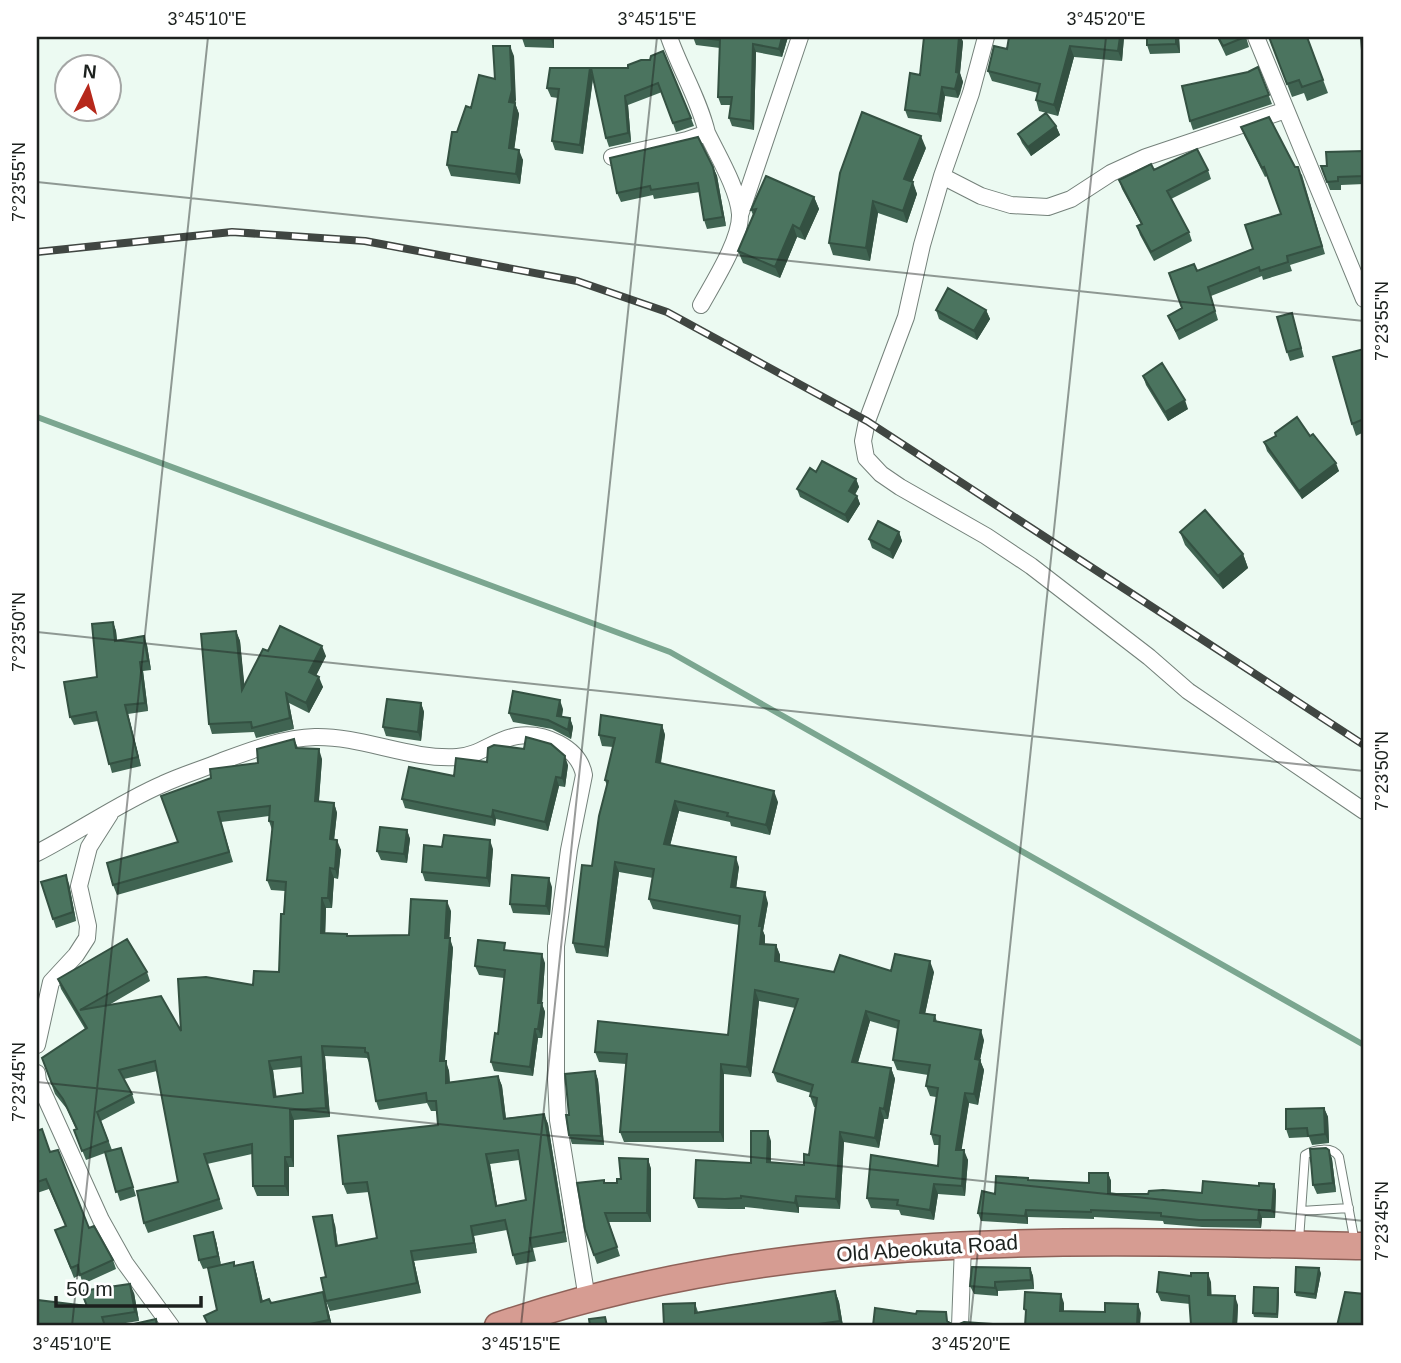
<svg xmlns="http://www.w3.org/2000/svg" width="1401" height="1363" font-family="Arial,sans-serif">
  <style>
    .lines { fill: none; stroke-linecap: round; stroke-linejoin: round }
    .stream { stroke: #7ba690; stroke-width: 6 }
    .service-casing { stroke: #74817a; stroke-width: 10 }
    .minor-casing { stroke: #74817a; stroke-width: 18 }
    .trunk-casing { stroke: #8e6158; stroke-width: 29 }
    .service { stroke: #fff; stroke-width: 8 }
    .minor { stroke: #fff; stroke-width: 16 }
    .trunk { stroke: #d69c92; stroke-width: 26 }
    .rail-casing { stroke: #404642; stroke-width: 8 }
    .rail { stroke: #fff; stroke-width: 5; stroke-dasharray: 16; stroke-linecap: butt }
    .wall { fill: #406452; fill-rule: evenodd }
    .shaded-wall { fill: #345142 }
    .building { fill: #4b745f; stroke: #345142; stroke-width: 2; fill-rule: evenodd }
    .ticks { fill: none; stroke: #1c211e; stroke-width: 2; stroke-opacity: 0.45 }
    .labels { text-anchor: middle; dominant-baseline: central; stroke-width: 6; stroke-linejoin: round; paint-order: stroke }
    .street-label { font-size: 21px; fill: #1c211e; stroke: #fff }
    .neatline { fill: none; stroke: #1c211e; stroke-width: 2.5 }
    .ticks-label { font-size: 18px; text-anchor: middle; fill: #1c211e }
  </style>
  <rect width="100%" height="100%" fill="#ecfaf2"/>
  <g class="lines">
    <path class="stream" d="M37,417L670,652L1364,1045"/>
    <g class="service-casing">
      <path id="service" d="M1301,1211L1349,1208
        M1299,1240L1305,1155C1314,1149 1333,1146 1339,1157L1355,1243"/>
    </g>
    <g class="minor-casing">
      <path id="minor" d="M986,37L971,93L942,176L922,245L906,317L867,421L863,441L866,458L881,474L900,487L986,536L1031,566L1149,657L1188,691L1364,811
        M1256,37L1364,299
        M612,157L687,140L707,133C699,99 680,69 669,37
        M942,176L981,196L1011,205L1048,207L1071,199L1111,173L1146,157L1286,110
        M740,215L800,37
        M701,305C713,283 741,240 740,214C738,189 718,156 707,133
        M37,853C78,832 121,802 163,784C182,775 203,769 222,761C252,750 283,738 315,737C363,736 409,760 457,757C479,756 496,739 517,736C544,732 579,747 584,775L569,850L556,946V1078L558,1120L587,1299
        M37,1045L51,982L76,955L87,938L88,926L79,886L89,847L110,814
        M37,1073L38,1081L101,1220L125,1263L171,1326
        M960,1326L963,1245"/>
    </g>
    <g class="trunk-casing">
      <path id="trunk" d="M498,1326C783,1229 1068,1240 1364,1246"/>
    </g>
    <use href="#service" class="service"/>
    <use href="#minor" class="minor"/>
    <use href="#trunk" class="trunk"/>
    <g class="rail-casing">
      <path id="rail" d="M37,252L232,232L365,241L577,281L667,312L867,421L1364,745"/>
    </g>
    <use href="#rail" class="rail"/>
  </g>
  <path class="wall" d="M554,37V48L525,47L522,38Z
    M693,37H788L782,57L756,52L754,130L732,126L729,118L731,105H721L718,97L720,48L696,45Z
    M924,37H961L963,42L960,73L963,82L960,94L958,98L945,96L941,122L908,118L905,110L920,75Z
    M1009,37H1124L1122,61L1074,57L1058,116L1039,111L1036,100L1038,93L992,81L988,71L1007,49Z
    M1147,37H1179L1180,53L1150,54L1147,45Z
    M1217,37H1246L1249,47L1226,56Z
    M1267,37H1307L1328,93L1307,101L1304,93L1292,97L1270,39H1268Z
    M514,56L515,103L519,114L514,149L523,160L520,184L451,176L447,165L457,132L471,108Z
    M641,60L691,118L694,126L676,132L662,92L628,105L631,142L609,147L606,138L593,79L583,154L555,150L552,141L558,98L551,97L547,88L628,68Z
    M1258,67L1272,104L1193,130L1190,121L1248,72Z
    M1056,126L1060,135L1031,156L1022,143L1018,134Z
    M1241,127L1295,167L1302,175L1325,254L1290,265L1292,271L1263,280L1262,276L1211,296L1218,320L1179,340L1168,316L1182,308L1197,271L1253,249L1281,214L1267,176L1265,177L1244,135Z
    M926,148L912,182L917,194L907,223L878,213L870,261L833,255L829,243Z
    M1364,151V184L1341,185V190H1330L1321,166H1327Z
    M713,167L717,176L726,226L707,229L704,220L700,192L654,199L653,195L621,202L617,193Z
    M1154,170H1208L1211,179L1171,199L1189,232L1192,241L1154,261L1140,235L1137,226L1141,224L1122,189L1119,180Z
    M814,197L819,209L805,240L797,237L780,278L743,263L738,251L753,215L751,210Z
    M936,310H986L990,319L977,340L939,319Z
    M1292,313L1304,357L1290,361L1287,352Z
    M1364,349V432L1356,436L1352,424Z
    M1143,376L1188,409L1168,421L1146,385Z
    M1275,433L1310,436L1339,471L1302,499L1267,451L1264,442L1276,436Z
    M816,472L856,479L859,487L855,495L857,496L860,504L848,523L800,497L797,489Z
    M899,532L902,541L893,559L872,548L869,539Z
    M1180,532L1243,554L1248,568L1223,589L1185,545Z
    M113,622L116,631L117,641L147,645L151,670L143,671L148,711L128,714L141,766L112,773L98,721L74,725L70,717L97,677Z
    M236,631L240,641L244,685L268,651L326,656L316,675L323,687L309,713L289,703L294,729L256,738L254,732L212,734L209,724Z
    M421,703L424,712L421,741L386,736L383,727Z
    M563,709L562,717L570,718L573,727L571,739L552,729L513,722L509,713Z
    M662,725L665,735L661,763L778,802L770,835L731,826L730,822L679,811L670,845L739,867L736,888L768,903L763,931L765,936V944L776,945L780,955V962L834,972H934L925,1014L935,1015L937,1022L984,1040L980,1060L984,1070L978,1105L969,1103L961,1150L968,1160L965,1196L938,1194L934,1220L901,1215L899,1210L871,1208L867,1198L938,1166L939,1145H934L931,1134L936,1097L930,1096L926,1086L928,1075L897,1070L893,1060L898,1029L870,1021L858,1063L891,1068L895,1079L888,1119H884L879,1148L844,1142L840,1209L799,1207V1213L745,1207V1209H729L698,1208L694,1198L751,1163L771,1141V1162L804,1165L809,1155L816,1107H814L810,1096L811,1093L777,1082L773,1072L795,1008L759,1001L751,1077L724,1074V1142H624L620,1132L626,1064L599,1062L595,1052L728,1035L739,925L653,909L649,899L653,878L619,872L608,957L576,953L573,943L592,866L607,786L605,780L613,747L602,746L599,735Z
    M294,739L298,748L322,759L319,801L334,803L337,813L334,840L341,850L338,879L334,878L332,908H326L325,933L347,934L348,936L409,935L451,911L449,938L453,948L445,1061L449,1071L450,1082L498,1076L502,1086L506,1118L544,1114L548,1124L567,1242L533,1248L536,1261L516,1265L513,1255L507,1230L474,1236L477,1253L414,1261L421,1293L330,1311L326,1301L332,1326H208L204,1316L217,1310L208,1268L203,1269L199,1260L213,1232L216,1241L221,1265L234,1262L235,1266L253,1262L256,1272L263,1302L271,1303L326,1301V1277L335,1225L338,1246L377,1238L369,1192L347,1194L343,1184L438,1125L437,1111H431L427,1103L379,1110L376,1101L370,1062H369L367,1058L325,1056L330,1117L294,1120V1167H289V1196H257L253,1186L252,1154L207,1164L223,1209L148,1233L144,1223L178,1182L157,1071L124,1079L132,1094L135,1103L101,1121L112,1150L124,1157L136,1196L120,1201L105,1153L86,1160L74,1130L76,1129L67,1109L55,1094L42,1058L85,1029L61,989L58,979L147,972L150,981L109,1005L181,1031L253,985L279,972L285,891L271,890L267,880L272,830L269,821V816L221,822L233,862L117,895L113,885L178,842L258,763ZM302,1067L303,1093L276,1097L273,1070ZM519,1160L526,1200L497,1206L490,1164Z
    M487,762L568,765L565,787L559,786L548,831L496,819L495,826L405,808L402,799Z
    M407,830L410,839L407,863L381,860L377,851Z
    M493,849L490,887L425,881L422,872Z
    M41,882L69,884L76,921L56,928Z
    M552,887L550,915L513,913L510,904Z
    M508,950L545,963L542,1004L545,1012L542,1038H538L533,1076L494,1071L491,1062L498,1034L504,978L479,975L475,966Z
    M595,1071L598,1080L604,1145L572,1144L569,1135V1115Z
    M1324,1108L1328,1117L1329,1143L1312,1145L1309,1137L1289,1138L1286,1129Z
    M37,1131L50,1152L89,1228L113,1260L116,1269L83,1284L80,1275L74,1278L55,1230L66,1227L49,1189L37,1193Z
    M1329,1150L1332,1159L1336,1192L1317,1194L1313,1185Z
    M648,1159L651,1169V1222H609L620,1256L597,1264L585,1229L604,1180L605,1183H617Z
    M1108,1173L1111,1181V1193L1116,1194H1148L1202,1193L1274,1184L1276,1191L1275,1218H1262L1261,1228L1202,1227L1164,1224L1163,1221L1094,1217V1219L1028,1217V1224L981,1221L978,1213L1028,1178L1029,1180L1089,1183Z
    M1030,1268L1033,1276L1034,1289L998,1291V1296L974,1294L970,1286Z
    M1321,1273L1316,1299L1296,1296L1295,1292Z
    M1211,1282V1295L1238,1305L1237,1326H1192L1190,1304L1161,1301L1157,1292Z
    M81,1291L134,1293L139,1321L106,1326L86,1306Z
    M835,1291L839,1302L843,1326H664L695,1303L698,1312Z
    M1279,1293L1278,1318L1254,1317L1253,1313Z"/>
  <path class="shaded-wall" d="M551,37H554V48L551,39Z
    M782,37H788L782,57L779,49Z
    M959,37H961L963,42L960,73L963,82L958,98L955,89Z
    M1120,37H1124L1122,61L1118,51Z
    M1176,37H1179L1180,53L1176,44Z
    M753,44L756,52L754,130L751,121Z
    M510,46L514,56L516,100L513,113L509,102Z
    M1070,46L1074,57L1058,116L1054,105Z
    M590,68L593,77L583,154L580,145Z
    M942,87L945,96L941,122L938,114Z
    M625,96L628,105L631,142L628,133Z
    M515,103L519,114L513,159L509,148Z
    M1056,126L1060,135L1031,156L1028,147Z
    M921,136L926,148L908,191L904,179Z
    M519,150L523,160L520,184L516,174Z
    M713,167L717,176L726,226L723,217Z
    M913,182L917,194L907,223L903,211Z
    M814,197L819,209L805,240L800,229Z
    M873,201L878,213L870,261L866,248Z
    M793,225L797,237L780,278L775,267Z
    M986,310L990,319L977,340L974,331Z
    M1185,400L1188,409L1168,421L1165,412Z
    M1336,463L1339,471L1302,499L1299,491Z
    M856,479L859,487L852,499L849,491Z
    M857,496L860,504L848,523L845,515Z
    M899,532L902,541L893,559L890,550Z
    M1243,554L1248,568L1223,589L1218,576Z
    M113,622L116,631L118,650L115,641Z
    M236,631L240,641L246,700L242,690Z
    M144,636L147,645L151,670L148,661Z
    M322,646L326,656L313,682L309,672Z
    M140,662L143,671L148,711L145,703Z
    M319,677L323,687L309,713L306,703Z
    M286,693L289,703L294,729L290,718Z
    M560,700L563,709L560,725L557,716Z
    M421,703L424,712L421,741L418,732Z
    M125,705L128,714L141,766L138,757Z
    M570,718L573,727L571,739L568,730Z
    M662,725L665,735L659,772L656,762Z
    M319,749L322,759L318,811L315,801Z
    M565,756L568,765L565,787L562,778Z
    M556,777L559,786L548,831L545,822Z
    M774,791L778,802L770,835L766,825Z
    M675,801L679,811L668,854L664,844Z
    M334,803L337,813L333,849L330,839Z
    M493,810L496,819L495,826L492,817Z
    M407,830L410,839L407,863L404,854Z
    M337,840L341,850L338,879L335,869Z
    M490,840L493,849L490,887L487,878Z
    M736,857L739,867L735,897L731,887Z
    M615,862L619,872L608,957L605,947Z
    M330,868L334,878L332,908L328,898Z
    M66,875L69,884L76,921L73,912Z
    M549,878L552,887L550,915L546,906Z
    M765,892L768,903L763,931L765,936L764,954L760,944L759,926Z
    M322,898L326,908L325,943L321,933Z
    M447,901L451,911L449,947L445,938Z
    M450,938L453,948L444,1071L440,1061Z
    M776,945L780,955L779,971L775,961Z
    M542,954L545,963L542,1004L545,1012L542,1038L538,1029V1003Z
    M930,961L934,972L923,1023L920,1013Z
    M755,990L759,1001L751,1077L747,1067Z
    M866,1011L870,1021L855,1072L852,1062Z
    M535,1029L538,1038L533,1076L530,1067Z
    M981,1030L984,1040L980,1060L984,1070L978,1105L974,1094L975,1059Z
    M322,1046L325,1056L330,1117L326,1108Z
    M269,1061L273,1070L278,1107L274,1097Z
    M446,1061L449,1071L450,1092L446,1083Z
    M721,1064L724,1074V1142L720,1132Z
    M891,1068L895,1079L888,1119L884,1109Z
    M595,1071L598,1080L604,1145L601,1136Z
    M498,1076L502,1086L507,1128L504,1119Z
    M965,1093L969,1103L960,1160L956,1150Z
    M880,1108L884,1119L879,1148L875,1138Z
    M1324,1108L1328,1117L1329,1143L1325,1134Z
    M290,1110L294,1120V1167L291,1157Z
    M544,1114L548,1124L567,1242L564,1232Z
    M768,1131L771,1141L770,1172L767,1162Z
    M840,1132L844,1142L840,1209L836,1199Z
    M964,1150L968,1160L965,1196L962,1186Z
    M1329,1150L1332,1159L1336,1192L1333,1183Z
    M486,1154L490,1164L499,1216L496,1206Z
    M285,1157L289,1167V1196L285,1186Z
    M648,1159L651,1169V1222L647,1213Z
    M1108,1173L1111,1181L1110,1200L1108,1193Z
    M934,1184L938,1194L934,1220L930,1210Z
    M1274,1184L1276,1191L1275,1218L1272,1210Z
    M796,1196L799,1207V1213L795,1203Z
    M1026,1210L1028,1217V1224L1025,1216Z
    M1259,1210L1262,1218L1261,1228L1258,1220Z
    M332,1215L335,1225L339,1256L336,1246Z
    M471,1226L474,1236L477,1253L474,1243Z
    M213,1232L216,1241L221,1265L218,1256Z
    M411,1251L414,1261L421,1293L417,1283Z
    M253,1262L256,1272L265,1311L261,1302Z
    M1030,1268L1033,1276L1034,1289L1031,1280Z
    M1319,1268L1321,1273L1316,1299L1315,1294Z
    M1208,1273L1211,1282L1212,1304L1208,1295Z
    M995,1282L998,1291V1296L995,1288Z
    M130,1284L134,1293L139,1321L135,1312Z
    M1278,1288L1279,1293L1278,1318L1277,1314Z
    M835,1291L839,1302L843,1326H842L840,1321Z
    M323,1292L326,1301L332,1326L329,1320Z
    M1061,1294L1064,1303V1320L1060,1311Z
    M1235,1296L1238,1305L1237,1326H1233Z
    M1138,1304L1141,1313L1140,1326H1137Z"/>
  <path class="building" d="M522,37H551V39L522,38Z
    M694,37H782L779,49L753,44L751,121L729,118L732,97H718L720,40Z
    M924,37H959L956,72L959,73L955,89L942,87L938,114L905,110L910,73L920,75Z
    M1009,37H1120L1118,51L1070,46L1054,105L1036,100L1040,84L988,71L994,46L1007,49Z
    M1147,37H1176V44L1147,45Z
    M1218,37H1245L1223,46Z
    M1269,37H1307L1323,80L1302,87L1299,80L1287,84Z
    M1361,37H1364V77Z
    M493,46H510L512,90L509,102L515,103L509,148L519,150L516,174L447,165L452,132H457L466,106L471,108L479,75L495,79Z
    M663,51L691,118L673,123L658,83L625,96L628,133L606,138L591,68H628V65L641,60H650L651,56Z
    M1258,67L1269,95L1190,121L1182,86L1248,72Z
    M550,68H590L580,145L552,141L559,89L547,88Z
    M862,112L921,136L904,179L913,182L903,211L873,201L866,248L829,243L840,173Z
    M1046,113L1056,126L1028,147L1018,134Z
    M1269,117L1295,167H1298L1322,246L1287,256L1288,262L1260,271L1259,267L1208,287L1215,311L1176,331L1168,316L1182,308L1169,273L1194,264L1197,271L1253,249L1245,225L1281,214L1264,167L1262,168L1241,127Z
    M698,137L713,167L723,217L704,220L698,183L651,190L650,186L617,193L610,158Z
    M1197,149L1208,170L1167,191L1189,232L1151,252L1137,226L1142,224L1119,180L1151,164L1154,170Z
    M1364,151V176L1338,177V181L1327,182L1321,166H1327L1326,152Z
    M766,176L814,197L800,229L793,225L775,267L738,251L756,209L751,210Z
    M948,288L986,310L974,331L936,310Z
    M1292,313L1301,348L1287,352L1277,317Z
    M1364,349V419L1352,424L1333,357Z
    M1162,363L1185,400L1165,412L1143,376Z
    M1297,417L1310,436L1313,434L1336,463L1299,491L1264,442L1276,436L1275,433Z
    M822,461L856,479L849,491L857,496L845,515L797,489L810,468L816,472Z
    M1205,510L1243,554L1218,576L1180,532Z
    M878,521L899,532L890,550L869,539Z
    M113,622L115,641L144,636L148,661L140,662L145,703L125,705L138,757L109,764L96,712L70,717L64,682L97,677L92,624Z
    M280,626L322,646L309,672L319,677L306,703L286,693L290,718L252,728L251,722L209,724L201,634L236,631L242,690L263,649L268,651Z
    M513,691L560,700L557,716L570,718L568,730L548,720L509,713Z
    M387,699L421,703L418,732L383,727Z
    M601,715L662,725L656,762L774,791L766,825L727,816L728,813L675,801L664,844L736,857L731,887L765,892L759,926H762L760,944L776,945L775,961L834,972L840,955L891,971L895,954L930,961L920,1013L935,1015L934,1021L981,1030L975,1059L980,1060L974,1094L965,1093L956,1150H964L962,1186L934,1184L930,1210L897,1205L898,1200L867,1198L871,1155L938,1166L940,1136L931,1134L938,1088L926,1086L930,1065L893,1060L899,1021L866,1011L852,1062L891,1068L884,1109L880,1108L875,1138L840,1132L836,1199L796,1196L795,1203L741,1196V1198L725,1199L694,1198L696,1160L751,1163V1131H768L767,1162L804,1165V1154L809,1155L817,1098L810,1096L813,1085L773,1072L798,999L755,990L747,1067L721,1064L720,1132H620L627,1054L595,1052L598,1021L728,1035L740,916L649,899L654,869L615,862L605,947L573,943L582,865L592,866L599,816L608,781L605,780L615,738L599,735Z
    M526,737L551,744L565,756L562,778L556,777L545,822L493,810L492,817L402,799L409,767L454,776L456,758L487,762L488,748L494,745L524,749Z
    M294,739L296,748L319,749L315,801L334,803L330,839L337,840L335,869L330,868L328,898H322L321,933L347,934V936L409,935L411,899L447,901L445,938H450L440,1061H446V1083L498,1076L504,1119L544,1114L564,1232L530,1238L532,1251L513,1255L505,1220L471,1226L474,1243L411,1251L417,1283L326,1301L321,1278L326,1277L313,1217L332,1215L336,1246L377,1238L367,1182L343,1184L338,1136L438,1125L436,1101H427L426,1093L376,1101L368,1053L365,1052V1048L322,1046L326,1108L290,1110L291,1157H285V1186H253L252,1144L204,1154L219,1199L144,1223L137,1191L178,1182L155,1061L119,1070L132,1094L97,1112L108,1141L82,1151L74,1130L77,1129L63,1099L52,1084L42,1058L87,1028L58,979L127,939L147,972L80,1010L161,996L181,1031L178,979L206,977L253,985L254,971L279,972L281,914H284L286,882L267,880L273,822L269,821L270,806L218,812L229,852L113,885L107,863L178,842L161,796L211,778L210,769L258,763L257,749ZM301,1057L303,1093L274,1097L269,1061ZM518,1150L526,1200L496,1206L486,1154Z
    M380,827L407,830L404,854L377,851Z
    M444,835L490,840L487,878L422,872L424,845L442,847Z
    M66,875L73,912L53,919L41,882Z
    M512,875L549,878L546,906L510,904Z
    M478,940L505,943L504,950L542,954L538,1003H542L538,1029H535L530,1067L491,1062L495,1033L498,1034L505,970L475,966Z
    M595,1071L601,1136L569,1135L566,1115H569L565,1074Z
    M1324,1108L1325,1134L1308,1136L1307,1128L1286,1129V1109Z
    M42,1129L50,1152L58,1150L89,1228L94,1226L113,1260L80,1275L78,1265L71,1268L55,1230L66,1226L46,1179L37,1182V1131Z
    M121,1148L133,1187L116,1192L105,1152Z
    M1326,1148L1329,1150L1333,1183L1313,1185L1310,1149Z
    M619,1158L648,1159L647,1213H605L617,1247L594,1255L585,1229L577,1183L604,1180V1183H617V1179H621Z
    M1089,1173H1108V1193L1116,1194H1148L1149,1191L1163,1190L1202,1193L1203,1181L1259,1186V1183L1274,1184L1272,1210H1259L1258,1220H1199L1161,1216V1213L1091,1210V1212L1026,1210L1025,1216L978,1213L982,1191L995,1194L996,1176L1028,1178V1180L1089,1183Z
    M213,1232L218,1256L199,1260L194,1236Z
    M234,1262V1266L253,1262L261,1302L269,1299L271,1303L323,1292L329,1320L300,1326H209L204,1316L217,1310L208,1268Z
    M972,1267L1030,1268L1031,1280L995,1282V1288L970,1286Z
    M1296,1267L1319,1268L1315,1294L1295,1292Z
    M1159,1272L1191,1276V1273H1208V1295L1235,1296L1233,1326L1191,1325L1189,1296L1157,1292Z
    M130,1284L135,1312L102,1317L105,1326H37V1300L87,1306L81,1291Z
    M1254,1287L1278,1288L1277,1314L1253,1313Z
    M835,1291L840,1321L804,1326H664L663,1304L695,1303V1313Z
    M1025,1292L1061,1294L1060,1311L1105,1312V1303L1138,1304L1137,1326H1025L1026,1310L1024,1309Z
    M1345,1292L1364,1294V1326H1337Z
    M875,1308L916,1314L917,1311L946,1312L947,1321L955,1326L964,1322L992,1324V1326H873Z
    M605,1317L607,1326H590L589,1319Z
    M156,1319L157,1326H135L134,1324Z"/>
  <path class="ticks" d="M37,182L1364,321M37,632L1364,771M37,1082L1364,1221M72,1326L208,37M521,1326L657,37M970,1326L1106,37"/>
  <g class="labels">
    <g class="street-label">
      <text transform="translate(927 1248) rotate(-4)">Old Abeokuta Road</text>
    </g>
  </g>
  <rect width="1401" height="1363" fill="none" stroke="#ffffff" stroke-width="77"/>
  <g transform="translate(88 88) rotate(6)"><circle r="33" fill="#ffffff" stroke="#a4a6a5" stroke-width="2"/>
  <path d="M0-5L12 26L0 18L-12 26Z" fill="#b6281b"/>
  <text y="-10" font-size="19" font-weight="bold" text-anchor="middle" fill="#1c211e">N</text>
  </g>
  <path d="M56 1296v10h145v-10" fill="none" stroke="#1c211e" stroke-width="3.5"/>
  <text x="66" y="1296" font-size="21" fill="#1c211e" stroke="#ffffff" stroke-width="5" paint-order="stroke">50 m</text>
  <rect x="38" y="38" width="1324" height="1286" class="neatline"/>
  <g class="ticks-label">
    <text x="207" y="25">3°45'10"E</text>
    <text x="657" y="25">3°45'15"E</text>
    <text x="1106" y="25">3°45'20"E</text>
    <text transform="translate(19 182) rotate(-90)" y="6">7°23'55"N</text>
    <text transform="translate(1382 321) rotate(-90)" y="6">7°23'55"N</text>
    <text transform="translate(19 632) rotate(-90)" y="6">7°23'50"N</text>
    <text transform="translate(1382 771) rotate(-90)" y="6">7°23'50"N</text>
    <text transform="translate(19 1082) rotate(-90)" y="6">7°23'45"N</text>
    <text transform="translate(1382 1221) rotate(-90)" y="6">7°23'45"N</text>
    <text x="72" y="1350">3°45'10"E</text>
    <text x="521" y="1350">3°45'15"E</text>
    <text x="971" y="1350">3°45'20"E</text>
  </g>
</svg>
